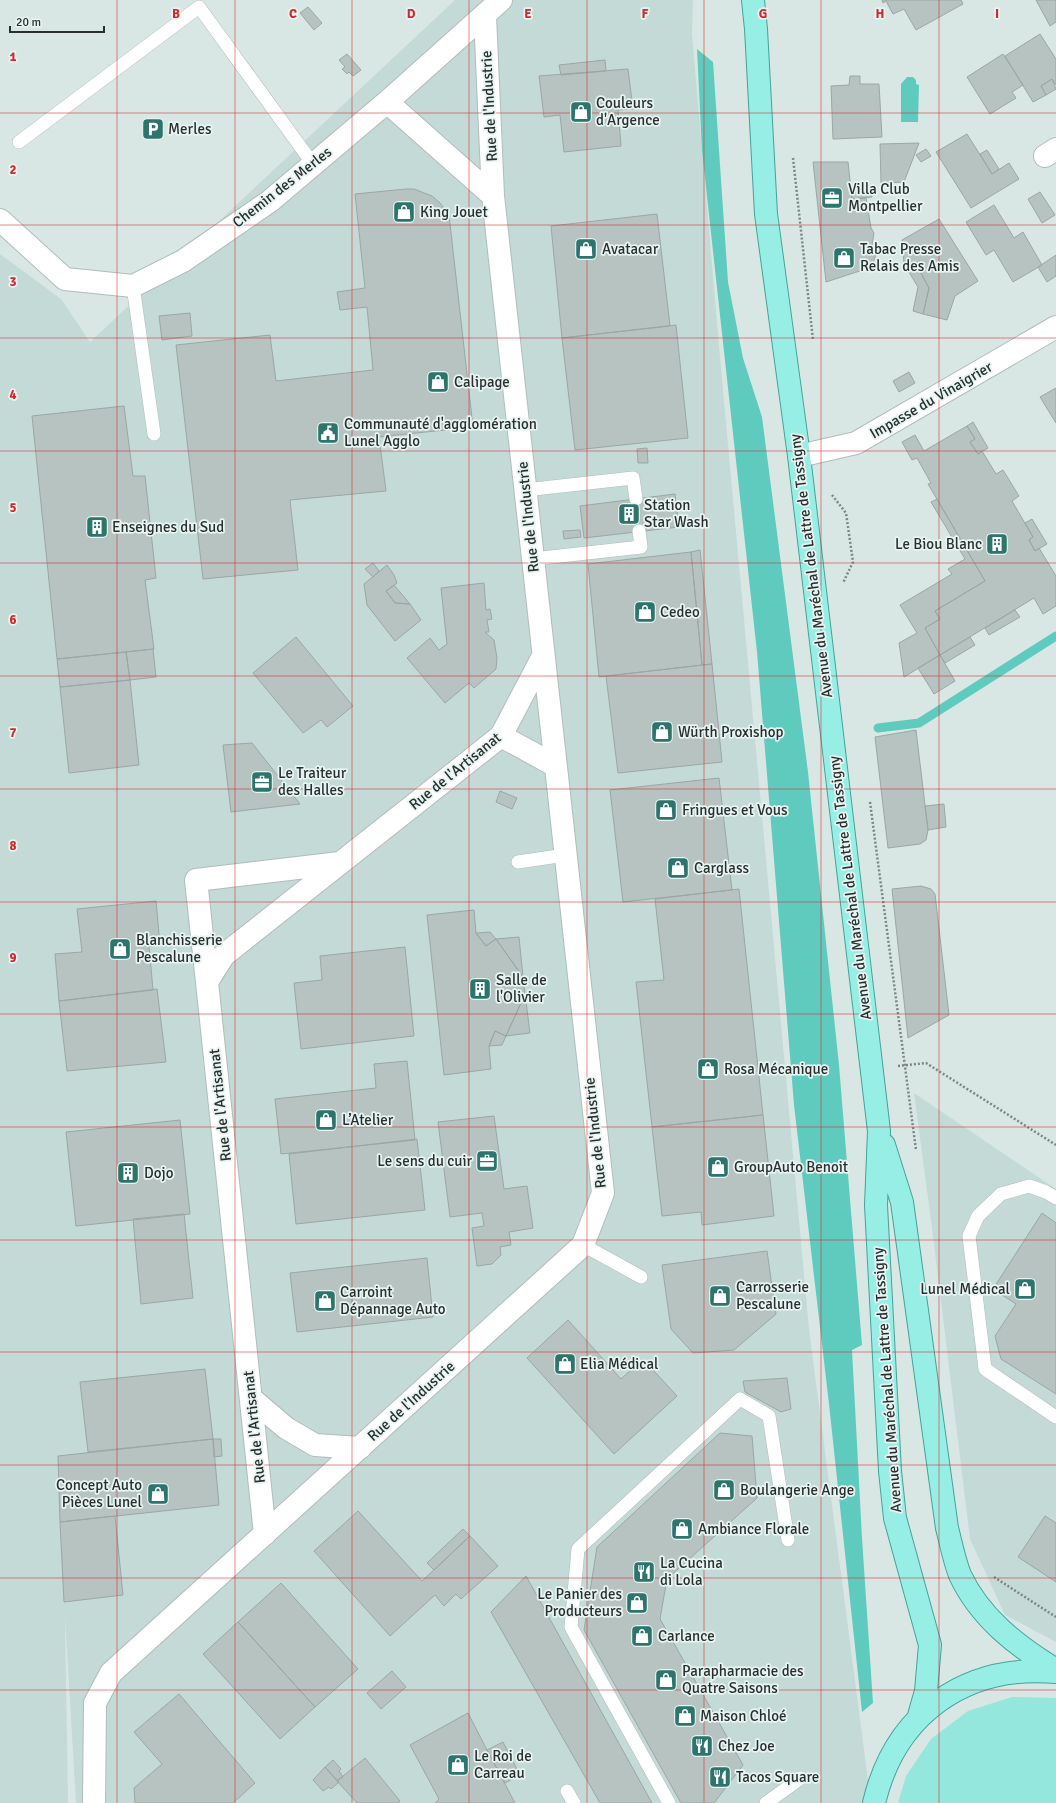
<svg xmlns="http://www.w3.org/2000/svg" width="1056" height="1803" font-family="Signika,sans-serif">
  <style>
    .built { fill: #c4dad7 }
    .green { fill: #93e7dc }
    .water { fill: #5fcbbf }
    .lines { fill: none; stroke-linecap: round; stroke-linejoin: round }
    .stream { stroke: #5fcbbf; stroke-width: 9 }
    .building { fill: #b6c3c1; stroke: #9aa7a5 }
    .service-casing { stroke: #b0bdbb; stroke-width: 14 }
    .minor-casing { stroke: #b0bdbb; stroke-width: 24 }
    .primary-casing { stroke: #44a399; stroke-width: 24 }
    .path { stroke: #7d8684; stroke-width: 2.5; stroke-dasharray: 2 2; stroke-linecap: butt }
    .service { stroke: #fff; stroke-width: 13 }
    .minor { stroke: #fff; stroke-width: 22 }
    .primary { stroke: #97eee5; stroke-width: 22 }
    .grid { fill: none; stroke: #d62828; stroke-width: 1; stroke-opacity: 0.55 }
    .labels { text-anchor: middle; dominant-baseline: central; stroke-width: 3.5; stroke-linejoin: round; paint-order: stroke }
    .poi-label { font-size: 15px; fill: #2a2f2e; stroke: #e6f4f2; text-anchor: start }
    .street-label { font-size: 15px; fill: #2a2f2e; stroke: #e6f4f2 }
    .grid-label { font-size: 13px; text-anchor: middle; font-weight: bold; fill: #d62828; stroke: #e6f4f2; stroke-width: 3.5; stroke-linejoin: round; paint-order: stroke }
  </style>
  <rect width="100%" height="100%" fill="#d9e7e4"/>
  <path class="built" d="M455,0H693L692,34L721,368L809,1329L871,1803H76L65,1617L68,1803H0V254L61,299L90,342Z
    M914,1093L1056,1189V1642L1005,1615L970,1539L932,1228Z"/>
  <path class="green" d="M1012,1697L1056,1698V1803H898L906,1776L931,1739L968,1711Z"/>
  <path class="water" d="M697,49L713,62L728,282L743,358L762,417L808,772L839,1065L862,1345L852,1350L862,1538L873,1703L862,1712L829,1404L794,1105L757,652L702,151Z
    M907,77H913L916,80V84L919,85L918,122H901V84Z"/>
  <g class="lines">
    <path class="stream" d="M878,728L919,723L1056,636"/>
  </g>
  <path class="building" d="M882,0H961L963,4L916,30L904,9L893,14L886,1L883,3Z
    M1036,0H1056V22L1050,26Z
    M308,7L322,23L314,30L300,13Z
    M1040,34L1056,59V85L1052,79L1041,86L1046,95L1033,102L1005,56Z
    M347,54L361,70L353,76L349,72L347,74L342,69L345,67L339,60Z
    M1003,54L1023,85L1012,92L1016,98L990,114L967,77Z
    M605,60L606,71L561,75L559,65Z
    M628,69L633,109L618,110L621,146L564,152L560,115L544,117L539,76Z
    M850,76H860V84H879L882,137L833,139L831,86L849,85Z
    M1052,79L1056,89L1046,95L1041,86Z
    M967,134L992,174L1009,163L1019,179L971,208L936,152Z
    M919,143L904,182L881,183L880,144Z
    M926,149L931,156L921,162L916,155Z
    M987,150L999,169L992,174L980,154Z
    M813,162H848L852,199L866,198L871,228L874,233L872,245L878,248L872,267L826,282Z
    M864,186H871L872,197L852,199L851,192H863Z
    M406,189H414L432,196L440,203L449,215L473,427L379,437L386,491L290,500L298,570L203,579L176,345L270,335L276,381L373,370L367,307L340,310L337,292L365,288L355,194Z
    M1040,192L1055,215L1042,223L1028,199Z
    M994,205L1014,238L1023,232L1042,265L1013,282L994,250L986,255L966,222Z
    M657,214L670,326L562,338L551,226Z
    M939,219L978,281L955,296L947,320L923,314L929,288L916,264H904L902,240Z
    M1056,255V276L1047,282L1038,267Z
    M904,264H916L929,288L923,314L913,311L918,287Z
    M190,313L192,336L162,340L159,316Z
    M676,325L688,438L575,450L562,338Z
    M909,372L915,383L899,392L893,381Z
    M1056,388V423L1040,397Z
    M124,406L133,476H145L156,578L145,580L154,649L57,659L32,416Z
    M973,422L988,448L978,454L970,442L975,439L967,426Z
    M967,426L975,439L970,442L978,454L982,451L996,474L1003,470L1019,496L1012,501L1033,537L1029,540L1035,551L1039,548L1056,576V606L1043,614L1034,598L940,655L925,628L940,619L935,611L985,581L928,484L931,483L917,458L912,460L902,442L915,435L924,451Z
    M647,448L648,463H638L637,449Z
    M675,494L679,527L584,538L580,506Z
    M937,499L985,581L935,611L940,619L925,628L940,655L904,677L899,643L917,633L900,605L952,574L948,569L965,559L931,502Z
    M1032,519L1047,544L1035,551L1029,540L1033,537L1025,523Z
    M580,530L581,537L564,539L563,531Z
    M700,550L712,664L702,665L691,552Z
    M691,552L702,665L599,677L588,564Z
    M373,563L379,571L373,577L365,569Z
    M387,565L394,575L397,583L386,591L395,603L410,604L421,620L395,641L367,605L364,584Z
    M484,583L486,610L490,609L492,619L487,620L489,632H485L494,640L497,658L496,669L474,688L469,683L445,703L407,658L430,638L439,650L447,644L441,588Z
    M394,585L410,604L395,603L386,591Z
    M1015,610L1020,617L989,635L985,628Z
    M296,637L353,706L327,727L321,720L303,733L253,673Z
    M970,637L975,645L945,663L940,655Z
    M153,649L156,677L130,680L126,652Z
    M126,652L130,680L60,687L57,659Z
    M940,655L955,681L934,694L918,668Z
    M712,664L722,762L618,773L606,676Z
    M130,680L139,765L69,773L60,687Z
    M916,730L928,830L926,840L920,844L888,848L875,737Z
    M252,743L300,804L231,812L223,745Z
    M719,778L732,890L623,902L610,790Z
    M500,791L517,798L512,809L496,802Z
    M944,804L946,827L928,830L925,806Z
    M921,886L931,889L935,894L949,1015L908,1038L892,889Z
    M739,889L763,1115L652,1127L636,982L664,980L655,899Z
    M156,901L160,945L149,946L153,990L59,1001L55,954L82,952L77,909Z
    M474,910L476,933L486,946L496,939L523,977L525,994L506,1036L495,1031L489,1046L491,1069L444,1075L427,915Z
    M490,932L496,939L486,946L476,933Z
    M519,937L523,977L496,939Z
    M405,947L414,1036L301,1049L294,983L322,980L320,956Z
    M157,989L166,1062L67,1071L59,1001Z
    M525,994L530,1033L506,1036Z
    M495,1031L506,1036L502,1045L489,1046Z
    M407,1061L415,1140L281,1154L275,1099L376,1088L374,1064Z
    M763,1115L774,1216L702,1225L701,1212L662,1216L652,1127Z
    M494,1116L504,1189L527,1186L533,1228L509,1232L511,1245L500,1247L501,1255L492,1264L477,1266L472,1228L484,1226L482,1213L450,1217L438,1122Z
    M180,1120L190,1214L76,1226L66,1132Z
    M417,1139L425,1210L296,1224L289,1154Z
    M1042,1213L1056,1223V1394L1001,1359L995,1336L1016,1304L993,1289Z
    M184,1214L193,1298L141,1304L133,1219Z
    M767,1251L776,1314L734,1350L693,1353L671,1329L662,1265Z
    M427,1258L433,1317L297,1332L290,1273Z
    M568,1320L621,1379L643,1359L677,1396L614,1454L527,1358Z
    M205,1369L213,1439L88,1452L80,1382Z
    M787,1378L791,1409L781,1412L745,1392L743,1381Z
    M720,1433L752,1436L757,1498L667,1579L660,1619L743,1765L714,1803H681L584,1630L597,1547Z
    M213,1439L219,1505L60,1522L58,1456Z
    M213,1439H221L222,1456L214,1457Z
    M358,1511L422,1581L470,1536L498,1566L461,1599L456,1594L444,1606L435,1595L390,1636L314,1551Z
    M115,1516L123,1595L64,1602L60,1522Z
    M1045,1516L1056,1523V1582L1018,1557Z
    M463,1529L470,1536L434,1570L427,1563Z
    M526,1576L652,1803H600L491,1612Z
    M281,1583L358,1669L315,1707L238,1622Z
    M238,1622L315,1707L280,1739L203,1654Z
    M392,1671L406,1687L381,1709L367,1693Z
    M179,1694L255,1783L233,1803H135L134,1788L162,1764L134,1732Z
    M468,1713L487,1750L515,1803H435L439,1799L410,1745Z
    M503,1742L520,1775L505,1783L487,1750Z
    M365,1758L400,1801L398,1803H357L337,1781Z
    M333,1760L341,1769L339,1771L343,1777L337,1781L325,1767Z
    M325,1767L339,1782L331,1789L329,1787L323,1791L313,1780Z"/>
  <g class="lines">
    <g class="service-casing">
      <path id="service" d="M19,142L199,7L313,164
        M133,286L154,434
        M525,490L633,478L636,499
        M533,559L641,547L639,531
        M518,862L565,855
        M1056,1198L1046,1192L1029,1186L1001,1194L978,1216L969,1236L985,1369L1056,1417
        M583,1245L641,1277
        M567,1791L574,1803
        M669,1803L571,1627L578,1549L740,1399L769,1416L788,1540
        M766,1803L801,1778"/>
    </g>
    <g class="minor-casing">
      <path id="minor" d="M387,102L493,196
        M1045,156L1056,149
        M0,220L65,279L133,286L183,261L270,201L387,102L501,0
        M799,456L856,443L1056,327
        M501,736L556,766
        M207,982L196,880L340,863
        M252,1399L286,1428L315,1445L360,1448
        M265,1534L207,982L224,955L501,736L543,656
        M94,1803L95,1703L111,1673L583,1245L603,1193L493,196L485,16"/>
    </g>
    <g class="primary-casing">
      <path id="primary" d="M753,0L756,29L766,214L799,456L879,1131L876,1205L890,1471L895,1518L930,1645L926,1691L918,1719
        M884,1145L902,1202L947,1528C951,1543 954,1560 960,1575C980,1618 1017,1646 1056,1670
        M874,1803C895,1714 965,1664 1056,1672"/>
    </g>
    <path class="path" d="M793,158L813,340
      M832,495L846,513L853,562L843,583
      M870,802L916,1150
      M898,1066L926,1063L1056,1145
      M994,1577L1056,1617"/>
    <use href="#service" class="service"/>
    <use href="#minor" class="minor"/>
    <use href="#primary" class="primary"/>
  </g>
  <path class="grid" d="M117,0V1803M235,0V1803M352,0V1803M469,0V1803M587,0V1803M704,0V1803M821,0V1803M939,0V1803M0,113H1056M0,225H1056M0,338H1056M0,451H1056M0,563H1056M0,676H1056M0,789H1056M0,902H1056M0,1014H1056M0,1127H1056M0,1240H1056M0,1352H1056M0,1465H1056M0,1578H1056M0,1690H1056"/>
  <defs>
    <g id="shop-square" transform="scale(1.15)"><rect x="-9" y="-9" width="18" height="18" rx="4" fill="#2c746c" stroke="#e6f4f2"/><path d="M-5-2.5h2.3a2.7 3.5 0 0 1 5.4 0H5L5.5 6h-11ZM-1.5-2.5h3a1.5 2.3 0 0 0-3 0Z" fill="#fff"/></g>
    <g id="parking-square" transform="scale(1.15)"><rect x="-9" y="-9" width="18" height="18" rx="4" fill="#2c746c" stroke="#e6f4f2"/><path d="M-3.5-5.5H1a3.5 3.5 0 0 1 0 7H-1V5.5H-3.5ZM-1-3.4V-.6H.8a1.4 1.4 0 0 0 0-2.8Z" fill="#fff"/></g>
    <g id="office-square" transform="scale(1.15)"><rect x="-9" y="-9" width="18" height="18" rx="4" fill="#2c746c" stroke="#e6f4f2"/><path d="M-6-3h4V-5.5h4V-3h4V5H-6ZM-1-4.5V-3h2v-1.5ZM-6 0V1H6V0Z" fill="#fff"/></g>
    <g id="civic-square" transform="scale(1.15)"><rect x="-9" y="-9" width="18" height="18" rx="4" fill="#2c746c" stroke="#e6f4f2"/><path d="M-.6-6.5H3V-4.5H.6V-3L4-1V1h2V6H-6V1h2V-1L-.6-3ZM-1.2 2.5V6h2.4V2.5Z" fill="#fff"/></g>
    <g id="building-square" transform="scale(1.15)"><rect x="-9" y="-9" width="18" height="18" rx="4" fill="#2c746c" stroke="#e6f4f2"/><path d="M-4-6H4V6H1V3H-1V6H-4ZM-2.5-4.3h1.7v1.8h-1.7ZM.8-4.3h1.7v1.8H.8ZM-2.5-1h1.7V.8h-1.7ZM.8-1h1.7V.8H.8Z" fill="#fff"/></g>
    <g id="restaurant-square" transform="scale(1.15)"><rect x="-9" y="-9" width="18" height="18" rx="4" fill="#2c746c" stroke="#e6f4f2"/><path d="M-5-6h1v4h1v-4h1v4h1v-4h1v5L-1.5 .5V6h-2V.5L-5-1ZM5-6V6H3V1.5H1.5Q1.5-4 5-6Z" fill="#fff"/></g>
  </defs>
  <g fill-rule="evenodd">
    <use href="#shop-square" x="581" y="112"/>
    <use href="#parking-square" x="153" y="129"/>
    <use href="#office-square" x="832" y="198"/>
    <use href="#shop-square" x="404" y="212"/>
    <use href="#shop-square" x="586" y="249"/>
    <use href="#shop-square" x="844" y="258"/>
    <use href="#shop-square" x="438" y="382"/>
    <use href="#civic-square" x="328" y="433"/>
    <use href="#building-square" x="629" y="514"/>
    <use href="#building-square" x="97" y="527"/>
    <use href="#building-square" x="997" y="544"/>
    <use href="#shop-square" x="645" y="612"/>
    <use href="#shop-square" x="662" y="732"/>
    <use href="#office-square" x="262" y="782"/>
    <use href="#shop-square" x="666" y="810"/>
    <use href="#shop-square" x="678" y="868"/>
    <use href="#shop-square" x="120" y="949"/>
    <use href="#building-square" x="480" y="989"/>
    <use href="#shop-square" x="708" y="1069"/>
    <use href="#shop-square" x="326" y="1120"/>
    <use href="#office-square" x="487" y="1161"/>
    <use href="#shop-square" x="718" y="1167"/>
    <use href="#building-square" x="128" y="1173"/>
    <use href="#shop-square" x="1025" y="1289"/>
    <use href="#shop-square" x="720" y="1296"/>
    <use href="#shop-square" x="325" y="1301"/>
    <use href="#shop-square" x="565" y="1364"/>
    <use href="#shop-square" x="724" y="1490"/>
    <use href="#shop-square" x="158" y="1494"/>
    <use href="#shop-square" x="682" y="1529"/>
    <use href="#restaurant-square" x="644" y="1572"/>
    <use href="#shop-square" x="637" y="1603"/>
    <use href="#shop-square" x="642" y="1636"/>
    <use href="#shop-square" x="666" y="1680"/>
    <use href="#shop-square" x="685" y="1716"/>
    <use href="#restaurant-square" x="702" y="1746"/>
    <use href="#shop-square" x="458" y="1765"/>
    <use href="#restaurant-square" x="720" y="1777"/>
  </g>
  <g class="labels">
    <g class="poi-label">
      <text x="596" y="103">Couleurs<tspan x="596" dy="17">d'Argence</tspan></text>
      <text x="168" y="129">Merles</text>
      <text x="848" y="189">Villa Club<tspan x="848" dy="17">Montpellier</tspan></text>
      <text x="420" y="212">King Jouet</text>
      <text x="602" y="249">Avatacar</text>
      <text x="860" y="249">Tabac Presse<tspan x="860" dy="17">Relais des Amis</tspan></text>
      <text x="454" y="382">Calipage</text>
      <text x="344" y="424">Communauté d'agglomération<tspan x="344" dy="17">Lunel Agglo</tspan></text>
      <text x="644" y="505">Station<tspan x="644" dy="17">Star Wash</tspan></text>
      <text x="112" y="527">Enseignes du Sud</text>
      <text x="982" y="544" text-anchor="end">Le Biou Blanc</text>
      <text x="660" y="612">Cedeo</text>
      <text x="678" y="732">Würth Proxishop</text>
      <text x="278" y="773">Le Traiteur<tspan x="278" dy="17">des Halles</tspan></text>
      <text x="682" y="810">Fringues et Vous</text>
      <text x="694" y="868">Carglass</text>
      <text x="136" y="940">Blanchisserie<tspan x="136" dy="17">Pescalune</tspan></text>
      <text x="496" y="980">Salle de<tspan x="496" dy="17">l'Olivier</tspan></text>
      <text x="724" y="1069">Rosa Mécanique</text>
      <text x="342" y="1120">L’Atelier</text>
      <text x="472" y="1161" text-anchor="end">Le sens du cuir</text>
      <text x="734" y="1167">GroupAuto Benoit</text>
      <text x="144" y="1173">Dojo</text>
      <text x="736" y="1287">Carrosserie<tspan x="736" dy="17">Pescalune</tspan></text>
      <text x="1010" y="1289" text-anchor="end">Lunel Médical</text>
      <text x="340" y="1292">Carroint<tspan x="340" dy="17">Dépannage Auto</tspan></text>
      <text x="580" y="1364">Elia Médical</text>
      <text x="142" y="1485" text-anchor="end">Concept Auto<tspan x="142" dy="17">Pièces Lunel</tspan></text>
      <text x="740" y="1490">Boulangerie Ange</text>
      <text x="698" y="1529">Ambiance Florale</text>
      <text x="660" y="1563">La Cucina<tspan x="660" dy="17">di Lola</tspan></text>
      <text x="622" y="1594" text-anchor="end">Le Panier des<tspan x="622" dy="17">Producteurs</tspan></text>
      <text x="658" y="1636">Carlance</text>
      <text x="682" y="1671">Parapharmacie des<tspan x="682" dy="17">Quatre Saisons</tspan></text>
      <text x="700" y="1716">Maison Chloé</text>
      <text x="718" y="1746">Chez Joe</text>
      <text x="474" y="1756">Le Roi de<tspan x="474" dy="17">Carreau</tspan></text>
      <text x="736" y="1777">Tacos Square</text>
    </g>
    <g class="street-label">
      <text transform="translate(489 106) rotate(-93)">Rue de l'Industrie</text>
      <text transform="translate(282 187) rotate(-38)">Chemin des Merles</text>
      <text transform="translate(931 400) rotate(-30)">Impasse du Vinaigrier</text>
      <text transform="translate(528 517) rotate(-96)">Rue de l'Industrie</text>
      <text transform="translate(811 566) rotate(-97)">Avenue du Maréchal de Lattre de Tassigny</text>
      <text transform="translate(455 771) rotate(-39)">Rue de l'Artisanat</text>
      <text transform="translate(850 888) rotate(-97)">Avenue du Maréchal de Lattre de Tassigny</text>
      <text transform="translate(220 1105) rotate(-96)">Rue de l'Artisanat</text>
      <text transform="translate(595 1133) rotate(-96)">Rue de l'Industrie</text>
      <text transform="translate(887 1380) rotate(-94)">Avenue du Maréchal de Lattre de Tassigny</text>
      <text transform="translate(411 1401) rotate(-42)">Rue de l'Industrie</text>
      <text transform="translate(254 1427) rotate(-96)">Rue de l'Artisanat</text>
    </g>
  </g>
  <g class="grid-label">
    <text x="176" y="18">B</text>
    <text x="293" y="18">C</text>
    <text x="411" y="18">D</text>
    <text x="528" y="18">E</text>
    <text x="645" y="18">F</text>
    <text x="763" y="18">G</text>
    <text x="880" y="18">H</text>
    <text x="997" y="18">I</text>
    <text x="13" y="61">1</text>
    <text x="13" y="174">2</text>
    <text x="13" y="286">3</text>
    <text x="13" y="399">4</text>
    <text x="13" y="512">5</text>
    <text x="13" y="624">6</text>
    <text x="13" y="737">7</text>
    <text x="13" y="850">8</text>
    <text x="13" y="962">9</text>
  </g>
  <path d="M10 26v6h94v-6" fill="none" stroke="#2a2f2e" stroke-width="2"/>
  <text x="16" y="26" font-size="12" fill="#2a2f2e" stroke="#e6f4f2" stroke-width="3" paint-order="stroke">20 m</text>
</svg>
